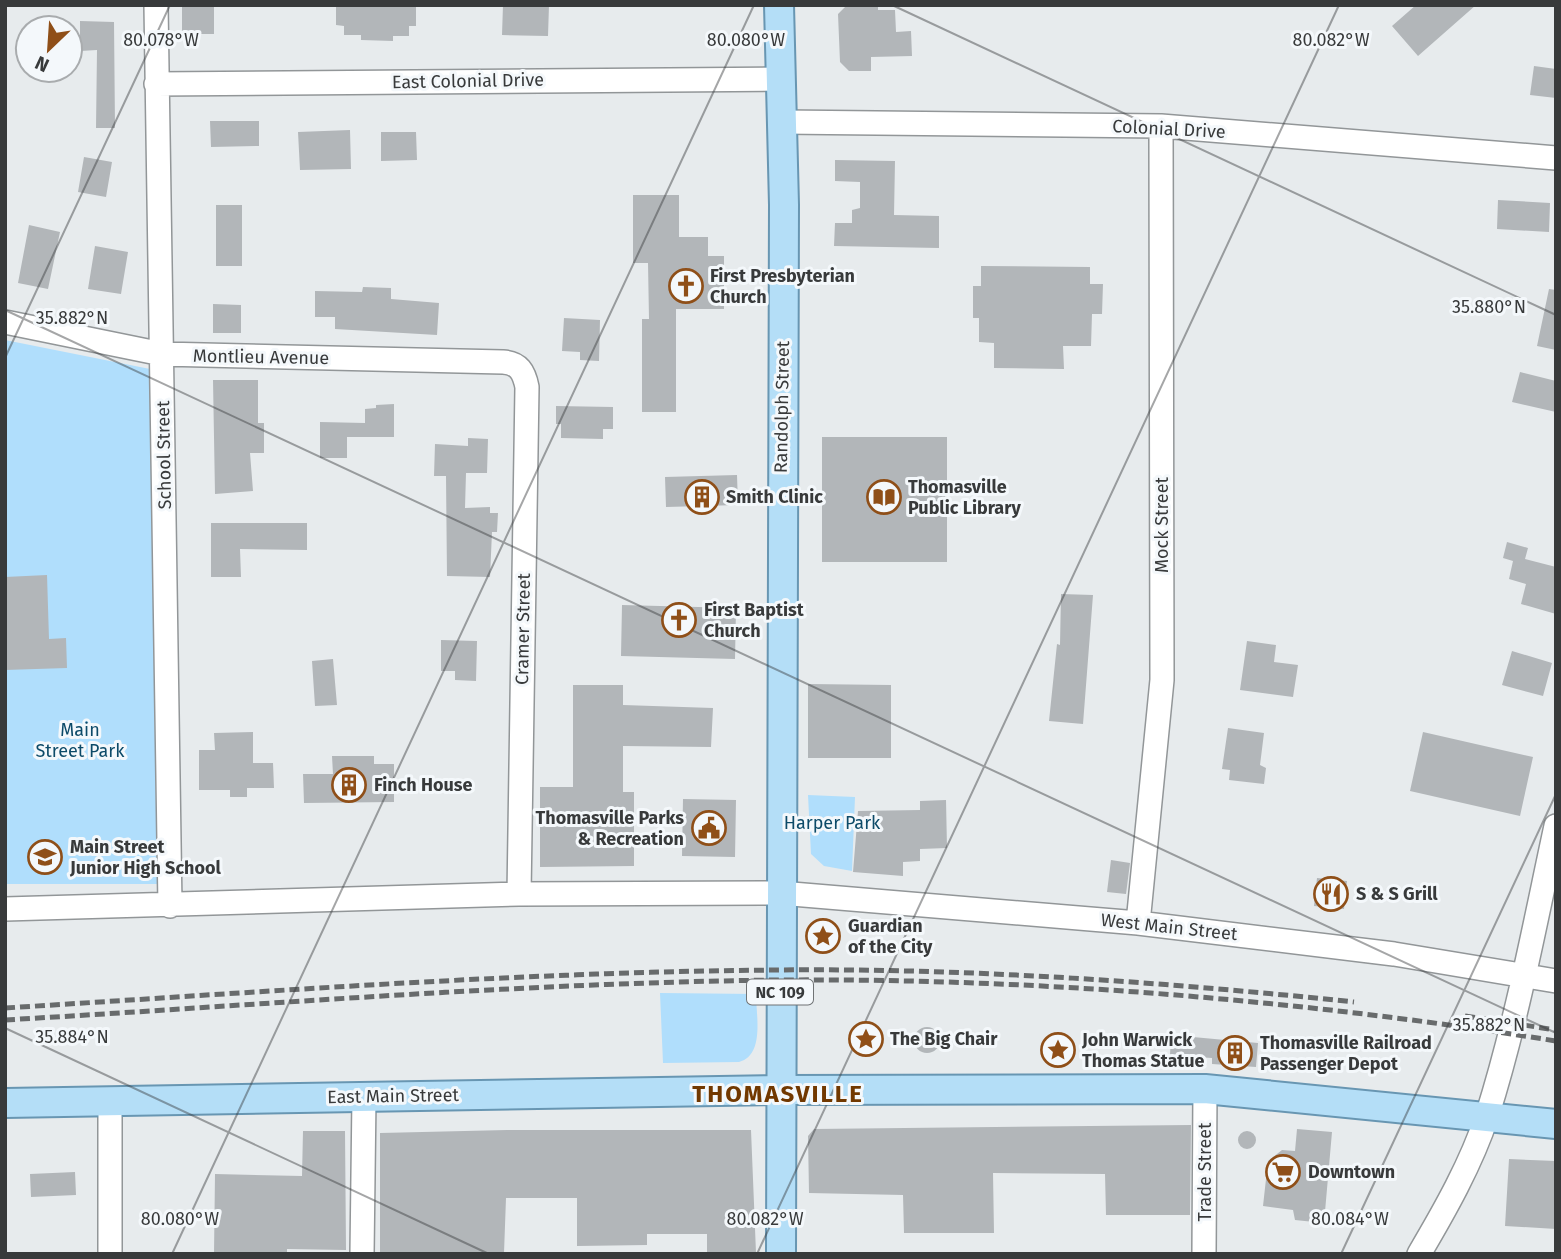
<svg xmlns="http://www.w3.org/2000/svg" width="1561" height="1259" font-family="'Fira Sans',sans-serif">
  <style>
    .green { fill: #b0defc }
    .building { fill: #b2b6b9 }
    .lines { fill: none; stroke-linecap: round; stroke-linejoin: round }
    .minor-casing { stroke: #929698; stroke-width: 26 }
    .major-casing { stroke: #6896b2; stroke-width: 32 }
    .minor { stroke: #fff; stroke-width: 23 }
    .major { stroke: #b4def7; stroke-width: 28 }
    .rail { stroke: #686b6c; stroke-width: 5; stroke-dasharray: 10 5; stroke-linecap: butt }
    .ticks { fill: none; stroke: #383a3b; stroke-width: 2; stroke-opacity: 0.45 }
    .labels { text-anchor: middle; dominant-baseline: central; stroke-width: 6; stroke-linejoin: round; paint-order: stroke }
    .shield { fill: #f4f8fb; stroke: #707375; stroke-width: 2 }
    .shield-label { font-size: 16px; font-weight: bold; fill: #383a3b }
    .street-label { font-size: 18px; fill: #383a3b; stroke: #f4f8fb }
    .poi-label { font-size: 18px; font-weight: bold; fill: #383a3b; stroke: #f4f8fb; text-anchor: start }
    .park-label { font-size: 18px; fill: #0c4a68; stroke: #f4f8fb }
    .district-label { font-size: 24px; font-weight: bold; letter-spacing: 2px; fill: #713800; stroke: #f4f8fb }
    .ticks-label { font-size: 18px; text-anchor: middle; fill: #383a3b; stroke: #f4f8fb; stroke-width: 6; stroke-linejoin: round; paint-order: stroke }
  </style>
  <rect width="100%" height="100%" fill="#e7ebed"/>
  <path class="green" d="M5,340L150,369L157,884H5Z
    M808,795L855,797L852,871L824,866L811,854Z
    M660,993L756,994C756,1015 765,1055 739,1062L663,1063Z"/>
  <path class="building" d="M182,5H214V34H182Z
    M336,5H416V26H409V36H393V41L361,40V35H344V26L336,25Z
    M503,5H549L548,36L502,35Z
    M847,5H878V10H895L896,32L911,31L912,56L871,57V71H849L840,62L838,14Z
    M1416,5H1476L1418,56L1392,26Z
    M80,21L114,22L115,128H96L97,50L80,51Z
    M1534,66L1556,69V98L1530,95Z
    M210,121H259V146L211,147Z
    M350,130L351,169L300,170L298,132Z
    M381,132H416L417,160L381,161Z
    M84,157L112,162L106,197L78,192Z
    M835,160L895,161L894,215L939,216V248L834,246L835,223H852V210L860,208V182L835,181Z
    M633,195H679V237H708V256H724V309H676V412H642V319H649L648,263H633Z
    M1498,200L1550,203L1549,232L1497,229Z
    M216,205H242V266H216Z
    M29,225L60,232L48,289L18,283Z
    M95,246L128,252L121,294L88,289Z
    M981,266L1090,267V284H1103L1102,314H1092L1091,346H1063L1064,369L994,368V343L979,342V318H973V286H981Z
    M363,287L391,288V299L439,303L437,335L335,329V317H315V291L362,292Z
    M1549,289L1556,290V350L1537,346Z
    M213,304L241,305V333H213Z
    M564,318L600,320L599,361L580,360V352L562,351Z
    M1520,372L1556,381V412L1512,402Z
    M213,380H258V423H264V453H250L253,491L215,494Z
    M394,404V437H347V458H320V422L365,423V409L376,408V405Z
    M556,406L613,407V429H603V439L561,438V424H556Z
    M822,437H947V562H822Z
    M468,438L488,439L487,473H466L465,508L490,507V513H498L497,532H492L490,577L447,576L446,476H434L435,444L468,446Z
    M737,475L738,505L666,507L665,477Z
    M211,523H307V550L240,549L241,577H211Z
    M1507,542L1528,548L1525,559L1556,567V614L1521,604L1526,584L1509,579L1513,561L1503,558Z
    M47,575L49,639L66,638L67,668L5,670V577Z
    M1061,594L1093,595L1083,724L1049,721L1057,644L1060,645Z
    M622,605L736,608L735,659L621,656Z
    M441,640L477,641L476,681L455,680V671H441Z
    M1247,641L1276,645L1274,662L1298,665L1293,697L1240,690Z
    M1512,651L1552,663L1543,696L1502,685Z
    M333,659L337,705L315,706L312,661Z
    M808,684L891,685V758H808Z
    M573,685H623V705L713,708L711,747L623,746V792H634V866L540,867V787H573Z
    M1228,728L1264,733L1260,765L1266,768L1264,784L1229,780L1230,770L1222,769Z
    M253,732V763H273L274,788H247V797H230V790H199V750H215L214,733Z
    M1423,732L1533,757L1520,816L1410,791Z
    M332,756H374V764H394V802L304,803L303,774H333Z
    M683,799L736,800L735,857L682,856Z
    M946,800L947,848L920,849V861L903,862V876L853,872L858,811L920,810V801Z
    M1111,860L1130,863L1126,894L1107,892Z
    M1317,878L1347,881L1344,909L1314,906Z
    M914 1040a13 13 0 1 1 26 0a13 13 0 1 1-26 0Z
    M1171,1035L1258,1043L1256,1067L1212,1064V1058L1170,1055Z
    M1191,1125L1190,1215H1106L1105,1174L993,1173L994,1233H904L903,1195L809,1193L808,1136L814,1129Z
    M1297,1129L1332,1132L1324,1223L1295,1220L1293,1210L1263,1206L1268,1161L1282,1150L1295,1151Z
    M507,1130H751L756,1253L707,1254V1234H647V1245L577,1246V1198H506L504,1253L380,1254V1133Z
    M1238 1140a9 9 0 1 1 18 0a9 9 0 1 1-18 0Z
    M303,1131H345L346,1250L287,1249V1254H214L215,1174L302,1176Z
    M1509,1159L1556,1161V1229L1505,1226Z
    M75,1172L76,1195L31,1197L30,1174Z"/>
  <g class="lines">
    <g class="minor-casing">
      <path id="minor" d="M156,5L170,906
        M156,84L780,79
        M782,122L1161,126L1556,158
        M5,322L162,354L503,362C519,363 524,372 527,387L519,894
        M5,909L519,894L780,893L1138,923L1394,954L1556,981
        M1138,923L1162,680L1161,126
        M110,1254V1100
        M362,1254L364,1097
        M1204,1254L1205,1089
        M1419,1254C1445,1210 1471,1164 1487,1116C1517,1021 1535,923 1556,826"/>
    </g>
    <g class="major-casing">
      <path id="major" d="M779,5L784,205L781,1254
        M5,1103L781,1090L1205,1089L1556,1124"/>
    </g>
    <use href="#minor" class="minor"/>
    <use href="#major" class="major"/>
    <path class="rail" d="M5,1008C263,992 520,972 778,970C970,968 1163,982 1354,1002
      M1465,1016L1556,1030
      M5,1020C262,1005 520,983 778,980C1037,978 1300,1000 1556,1041"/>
  </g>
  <path class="ticks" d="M892,5L1556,315M5,310L1556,1033M5,358L170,5M5,1028L489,1254M172,1254L754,5M757,1254L1339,5M1341,1254L1556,794"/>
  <defs>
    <g id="church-ring" transform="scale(1.75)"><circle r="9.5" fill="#f4f8fb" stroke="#8f4f18" stroke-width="1.5"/><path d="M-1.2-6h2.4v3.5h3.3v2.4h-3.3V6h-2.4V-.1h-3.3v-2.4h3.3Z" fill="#8f4f18"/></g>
    <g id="building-ring" transform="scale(1.75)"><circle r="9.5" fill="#f4f8fb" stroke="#8f4f18" stroke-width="1.5"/><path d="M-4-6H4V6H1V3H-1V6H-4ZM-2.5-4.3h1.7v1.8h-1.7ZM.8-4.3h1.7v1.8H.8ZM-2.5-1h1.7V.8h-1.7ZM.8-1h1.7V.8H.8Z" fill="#8f4f18"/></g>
    <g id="library-ring" transform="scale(1.75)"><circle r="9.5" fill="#f4f8fb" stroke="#8f4f18" stroke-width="1.5"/><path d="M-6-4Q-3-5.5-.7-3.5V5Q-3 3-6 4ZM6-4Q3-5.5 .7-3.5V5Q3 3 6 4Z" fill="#8f4f18"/></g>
    <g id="civic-ring" transform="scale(1.75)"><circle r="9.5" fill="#f4f8fb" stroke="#8f4f18" stroke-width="1.5"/><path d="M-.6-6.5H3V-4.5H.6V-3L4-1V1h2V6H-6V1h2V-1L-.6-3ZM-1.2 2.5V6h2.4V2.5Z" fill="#8f4f18"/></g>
    <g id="school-ring" transform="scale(1.75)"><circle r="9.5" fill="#f4f8fb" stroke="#8f4f18" stroke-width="1.5"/><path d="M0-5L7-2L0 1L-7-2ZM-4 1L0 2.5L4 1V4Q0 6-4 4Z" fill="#8f4f18"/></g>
    <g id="restaurant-ring" transform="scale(1.75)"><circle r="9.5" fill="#f4f8fb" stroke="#8f4f18" stroke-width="1.5"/><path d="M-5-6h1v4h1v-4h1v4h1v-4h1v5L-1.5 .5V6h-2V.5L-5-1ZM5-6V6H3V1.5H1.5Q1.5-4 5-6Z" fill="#8f4f18"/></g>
    <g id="sight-ring" transform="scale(1.75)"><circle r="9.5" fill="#f4f8fb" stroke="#8f4f18" stroke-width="1.5"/><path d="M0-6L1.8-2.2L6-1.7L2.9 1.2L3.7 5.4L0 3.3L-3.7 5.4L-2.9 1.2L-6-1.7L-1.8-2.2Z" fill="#8f4f18"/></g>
    <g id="supermarket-ring" transform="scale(1.75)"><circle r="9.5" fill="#f4f8fb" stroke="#8f4f18" stroke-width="1.5"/><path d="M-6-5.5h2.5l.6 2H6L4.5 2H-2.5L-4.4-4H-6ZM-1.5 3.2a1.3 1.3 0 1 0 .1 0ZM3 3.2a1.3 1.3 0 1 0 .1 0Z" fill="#8f4f18"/></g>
  </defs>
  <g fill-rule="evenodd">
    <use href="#church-ring" x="686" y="286"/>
    <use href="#building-ring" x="702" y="497"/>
    <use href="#library-ring" x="884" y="497"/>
    <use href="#church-ring" x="679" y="620"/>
    <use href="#building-ring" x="349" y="785"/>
    <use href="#civic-ring" x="709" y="828"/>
    <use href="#school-ring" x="45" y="857"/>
    <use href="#restaurant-ring" x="1331" y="894"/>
    <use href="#sight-ring" x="823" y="936"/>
    <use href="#sight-ring" x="866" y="1039"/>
    <use href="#sight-ring" x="1058" y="1050"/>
    <use href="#building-ring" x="1235" y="1053"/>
    <use href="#supermarket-ring" x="1283" y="1172"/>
  </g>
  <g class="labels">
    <rect class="shield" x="747" y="979.5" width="66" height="25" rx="5"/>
    <g class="shield-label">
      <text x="780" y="992">NC 109</text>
    </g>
    <g class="street-label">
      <text transform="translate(468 81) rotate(-1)">East Colonial Drive</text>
      <text transform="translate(1169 129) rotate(3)">Colonial Drive</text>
      <text transform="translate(261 357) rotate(1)">Montlieu Avenue</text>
      <text transform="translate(782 407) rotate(-89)">Randolph Street</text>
      <text transform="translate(164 455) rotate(-91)">School Street</text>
      <text transform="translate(1162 525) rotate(-90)">Mock Street</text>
      <text transform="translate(523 629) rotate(-89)">Cramer Street</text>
      <text transform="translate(1169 927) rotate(6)">West Main Street</text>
      <text transform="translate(393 1096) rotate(-1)">East Main Street</text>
      <text transform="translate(1205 1172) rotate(-90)">Trade Street</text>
    </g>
    <g class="poi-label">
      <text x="710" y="276">First Presbyterian<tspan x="710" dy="21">Church</tspan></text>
      <text x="908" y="487">Thomasville<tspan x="908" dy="21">Public Library</tspan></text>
      <text x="726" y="497">Smith Clinic</text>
      <text x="704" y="610">First Baptist<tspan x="704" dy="21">Church</tspan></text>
      <text x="374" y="785">Finch House</text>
      <text x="684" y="818" text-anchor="end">Thomasville Parks<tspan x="684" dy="21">&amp; Recreation</tspan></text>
      <text x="70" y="847">Main Street<tspan x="70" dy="21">Junior High School</tspan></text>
      <text x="1356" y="894">S &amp; S Grill</text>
      <text x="848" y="926">Guardian<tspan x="848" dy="21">of the City</tspan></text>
      <text x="890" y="1039">The Big Chair</text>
      <text x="1082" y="1040">John Warwick<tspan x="1082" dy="21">Thomas Statue</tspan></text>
      <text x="1260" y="1043">Thomasville Railroad<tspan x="1260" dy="21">Passenger Depot</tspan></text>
      <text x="1308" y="1172">Downtown</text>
    </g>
    <g class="park-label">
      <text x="80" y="730">Main<tspan x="80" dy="21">Street Park</tspan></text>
      <text x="832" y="823">Harper Park</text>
    </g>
    <g class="district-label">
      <text x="778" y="1094">THOMASVILLE</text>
    </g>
  </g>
  <g class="ticks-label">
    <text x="161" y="46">80.078°W</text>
    <text x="746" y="46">80.080°W</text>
    <text x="1331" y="46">80.082°W</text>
    <text x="1489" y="313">35.880°N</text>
    <text x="72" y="324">35.882°N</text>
    <text x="1489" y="1031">35.882°N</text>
    <text x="72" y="1043">35.884°N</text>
    <text x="180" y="1225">80.080°W</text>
    <text x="765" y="1225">80.082°W</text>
    <text x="1350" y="1225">80.084°W</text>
  </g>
  <rect width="1561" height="1259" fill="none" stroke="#383a3b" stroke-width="14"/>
  <g transform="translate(49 49) rotate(205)"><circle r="33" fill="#f4f8fb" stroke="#a9acae" stroke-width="2"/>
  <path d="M0-5L12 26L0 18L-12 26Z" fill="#8f4f18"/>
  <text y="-10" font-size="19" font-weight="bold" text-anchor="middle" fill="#383a3b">N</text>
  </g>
</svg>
